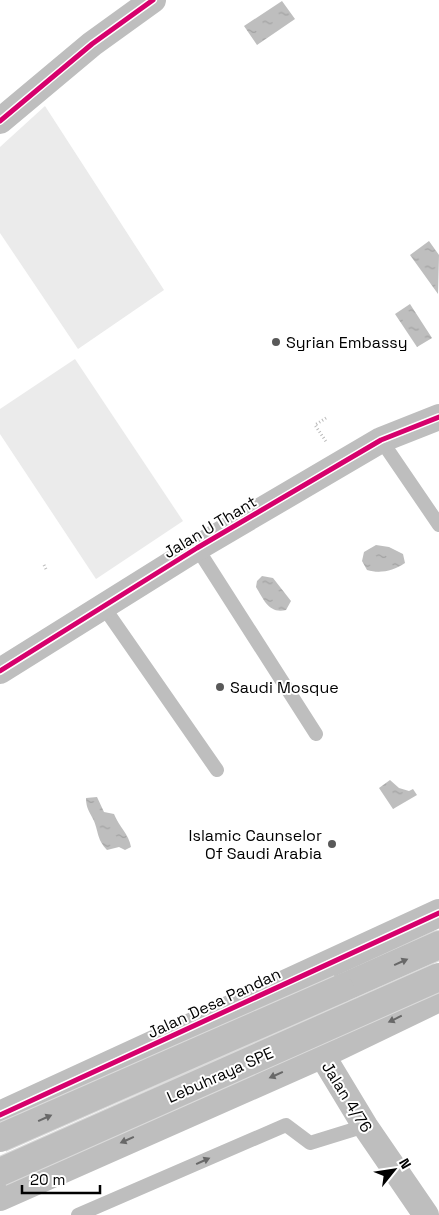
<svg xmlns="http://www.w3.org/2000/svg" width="439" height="1215" font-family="'Space Grotesk',sans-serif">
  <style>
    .green { fill: #ebebeb }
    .water { fill: url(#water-ripples) }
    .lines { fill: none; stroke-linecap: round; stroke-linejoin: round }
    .motorway-casing { stroke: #dbdbdb; stroke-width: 30 }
    .path { stroke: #b9b9b9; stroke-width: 3; stroke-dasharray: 1 2.5; stroke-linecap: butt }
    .service { stroke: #bebebe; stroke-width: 14 }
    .minor { stroke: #bebebe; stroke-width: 26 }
    .tertiary { stroke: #bebebe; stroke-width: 28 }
    .motorway { stroke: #bebebe; stroke-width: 28 }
    .motorway-bridge-casing { stroke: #dbdbdb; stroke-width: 30; stroke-linecap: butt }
    .motorway-bridge { stroke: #bebebe; stroke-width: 28 }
    .cycleway-casing { stroke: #fff; stroke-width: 8 }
    .cycleway { stroke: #d6006c; stroke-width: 5 }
    .oneway { fill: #686868 }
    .poi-dot { fill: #595959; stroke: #fff; stroke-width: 2 }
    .labels { text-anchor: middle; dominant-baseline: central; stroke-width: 4; stroke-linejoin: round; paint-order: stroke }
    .poi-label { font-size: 16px; fill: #000; stroke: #fff; text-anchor: start }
    .street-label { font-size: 16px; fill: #000; stroke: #fff }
  </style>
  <defs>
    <pattern id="water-ripples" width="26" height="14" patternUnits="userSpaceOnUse" patternTransform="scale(1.25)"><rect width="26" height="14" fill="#bebebe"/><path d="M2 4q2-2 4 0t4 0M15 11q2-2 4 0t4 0" fill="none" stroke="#a2a2a2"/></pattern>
  </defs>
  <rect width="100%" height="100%" fill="#fff"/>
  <path class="green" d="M45,106L164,290L78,349L0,233V147Z
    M75,359L183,521L96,579L0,434V409Z"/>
  <path class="water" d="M282,1L295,19L257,45L244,26Z
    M429,241L439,255L438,294L410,255Z
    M410,304L432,338L417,347L395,314Z
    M376,545L389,547L403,554L405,563C393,571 380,574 367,570L362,561L364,552Z
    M262,576L273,578L291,601L286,610C269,614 264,600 256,587L257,581Z
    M390,780L399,788L409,791L413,789L417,795L393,809L379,788Z
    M97,797L104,812L114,814C119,827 129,834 131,847L125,850L119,847L107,850C97,839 99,834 94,821C90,812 86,809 86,798Z"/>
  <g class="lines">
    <g class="motorway-casing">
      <path id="motorway" d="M340,989L439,945"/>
    </g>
    <path class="path" d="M326,418L315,425L327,443
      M44,565L46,569"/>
    <path class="service" d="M381,440L439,525
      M197,548L316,734
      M103,606L217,770
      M78,1215L286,1125L310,1143L365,1126"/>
    <path class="minor" d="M0,121L92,44L153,0
      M0,671L197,548L381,440L439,417
      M310,1035L365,1126L426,1215"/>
    <path class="tertiary" d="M0,1115L439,913
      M0,1197L321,1055L439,998"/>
    <use href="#motorway" class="motorway"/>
    <g class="motorway-bridge-casing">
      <path id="motorway-bridge" d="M0,1138L340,989
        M0,1172L439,977"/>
    </g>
    <use href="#motorway-bridge" class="motorway-bridge"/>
    <g class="cycleway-casing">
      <path id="cycleway" d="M0,121L92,44L153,0
        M0,671L197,548L381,440L439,417
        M0,1115L439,913"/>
    </g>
    <use href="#cycleway" class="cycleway"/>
  </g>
  <defs><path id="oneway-solid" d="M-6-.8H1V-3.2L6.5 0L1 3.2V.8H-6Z" transform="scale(1.25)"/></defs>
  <g class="oneway">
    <use href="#oneway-solid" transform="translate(401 962) rotate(-24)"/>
    <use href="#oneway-solid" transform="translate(395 1019) rotate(154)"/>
    <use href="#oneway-solid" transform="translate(276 1075) rotate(156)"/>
    <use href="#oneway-solid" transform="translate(45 1118) rotate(-24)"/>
    <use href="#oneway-solid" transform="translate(127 1140) rotate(156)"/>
    <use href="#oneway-solid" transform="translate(203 1161) rotate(-24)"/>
  </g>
  <g class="poi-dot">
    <circle cx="276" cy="342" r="5"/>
    <circle cx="220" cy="687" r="5"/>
    <circle cx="332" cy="844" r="5"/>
  </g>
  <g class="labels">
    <g class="poi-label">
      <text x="286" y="342">Syrian Embassy</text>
      <text x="230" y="687">Saudi Mosque</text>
      <text x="322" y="835" text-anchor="end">Islamic Caunselor<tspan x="322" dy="18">Of Saudi Arabia</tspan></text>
    </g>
    <g class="street-label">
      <text transform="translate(210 527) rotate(-31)">Jalan U Thant</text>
      <text transform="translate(214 1003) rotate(-25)">Jalan Desa Pandan</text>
      <text transform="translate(220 1075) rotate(-24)">Lebuhraya SPE</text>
      <text transform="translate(347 1097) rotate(58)">Jalan 4/76</text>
    </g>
  </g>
  <g transform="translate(394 1170) rotate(60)" stroke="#ffffff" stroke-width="4" paint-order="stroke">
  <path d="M0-4L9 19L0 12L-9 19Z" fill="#000000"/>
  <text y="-8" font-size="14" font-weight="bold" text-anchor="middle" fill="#000000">N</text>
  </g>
  <path d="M22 1185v8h78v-8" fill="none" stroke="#000000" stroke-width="2.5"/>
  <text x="30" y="1185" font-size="15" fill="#000000" stroke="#ffffff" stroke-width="4" paint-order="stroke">20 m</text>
</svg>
